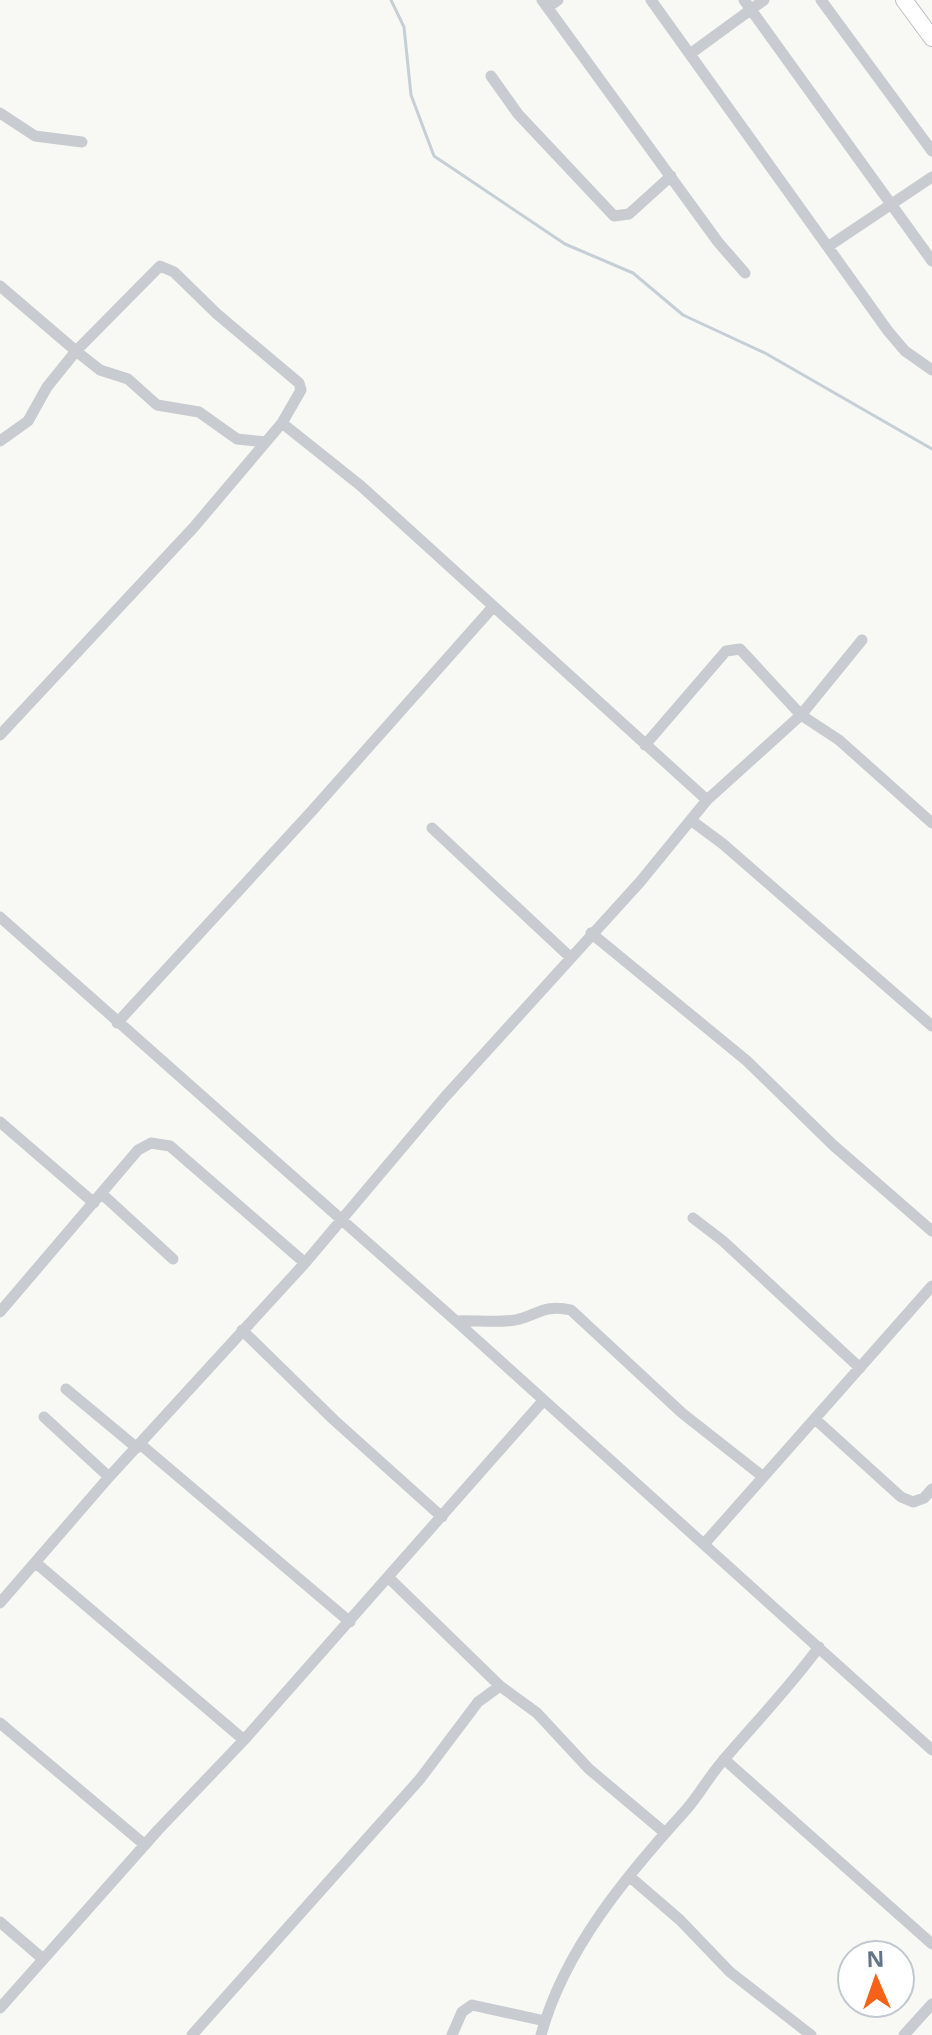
<svg xmlns="http://www.w3.org/2000/svg" width="932" height="2035" font-family="'Noto Sans',sans-serif">
  <style>
    .lines { fill: none; stroke-linecap: round; stroke-linejoin: round }
    .stream { stroke: #c5cfd5; stroke-width: 3 }
    .secondary-casing { stroke: #bcc0c6; stroke-width: 18 }
    .street { stroke: #c8cbcf; stroke-width: 11 }
    .secondary { stroke: #fff; stroke-width: 16 }
  </style>
  <rect width="100%" height="100%" fill="#f8f8f5"/>
  <g class="lines">
    <path class="stream" d="M391,0L404,27L411,95L434,156L565,244L633,273L683,315L765,353L932,449"/>
    <g class="secondary-casing">
      <path id="secondary" d="M904,0L932,38"/>
    </g>
    <path class="street" d="M542,0L718,242L745,273
      M651,0L888,331L905,351L932,370
      M744,0L932,261
      M821,0L932,151
      M548,7L558,0
      M690,54L764,0
      M491,76L518,114L614,216L629,214L671,176
      M0,113L35,136L82,142
      M829,246L932,177
      M0,286L76,351L100,370L128,379L157,405L199,412L237,439L265,442
      M282,423L361,486L707,800
      M0,441L28,421L47,387L76,351L160,266L174,272L217,314L299,383L301,390L282,423L194,527L0,735
      M645,745L726,651L740,649L801,715L839,740L932,823
      M692,821L723,844L932,1026
      M432,828L570,957
      M0,917L456,1321L932,1750
      M591,933L747,1061L833,1145L932,1231
      M117,1023L311,812L492,608
      M0,1122L94,1203
      M102,1194L173,1259
      M693,1218L723,1241L860,1368
      M0,1312L138,1150L151,1143L170,1146L305,1263
      M456,1321C475,1320 497,1323 515,1320C538,1315 544,1304 571,1310L682,1413L762,1476
      M242,1330L334,1420L442,1517
      M66,1389L137,1448
      M44,1417L109,1477
      M815,1419L901,1497L913,1502L924,1498L932,1489
      M140,1444L350,1622
      M704,1544L932,1286
      M36,1563L244,1740
      M389,1578L500,1686
      M0,1603L109,1477L305,1263L444,1098L640,882L707,800L801,715L862,640
      M0,1723L145,1845
      M724,1759L932,1944
      M629,1876L680,1920L730,1972L811,2035
      M0,1922L43,1959
      M0,2008L158,1830L244,1740L543,1401
      M192,2035L420,1779L478,1702L500,1686L537,1713L589,1769L664,1832
      M452,2035L462,2012L472,2005L545,2021
      M541,2035C564,1950 627,1875 685,1811C698,1797 708,1778 721,1763C754,1724 789,1688 819,1647
      M904,2035L932,2004"/>
    <use href="#secondary" class="secondary"/>
  </g>
  <g transform="translate(876 1979) rotate(358)"><circle r="38" fill="#ffffff" stroke="#c1c8d0" stroke-width="2"/>
  <path d="M0-6L14 30L0 20L-14 30Z" fill="#f66217"/>
  <text y="-12" font-size="22" font-weight="bold" text-anchor="middle" fill="#647589">N</text>
  </g>
</svg>
